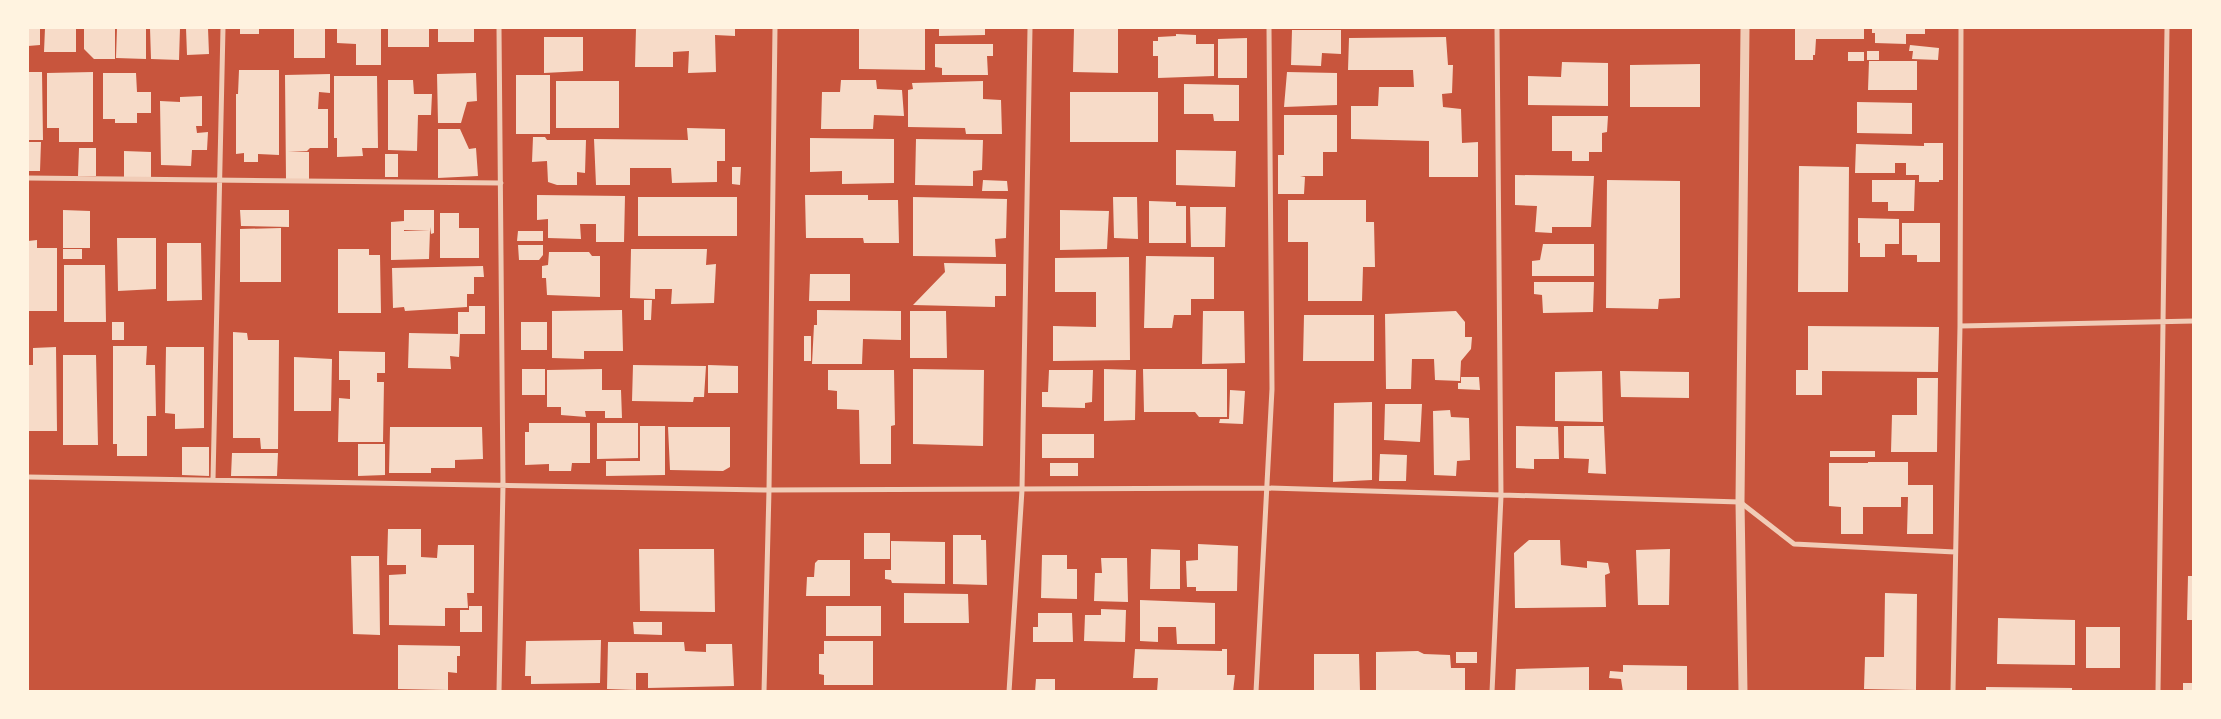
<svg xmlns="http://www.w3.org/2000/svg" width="2221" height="719" font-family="'Work Sans',sans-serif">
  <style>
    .building { fill: #f7dbc8 }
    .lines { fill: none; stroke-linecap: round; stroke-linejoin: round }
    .minor { stroke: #f1ccb7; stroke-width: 5 }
    .tertiary { stroke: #f1ccb7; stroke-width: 9 }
  </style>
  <rect width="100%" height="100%" fill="#c8553d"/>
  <path class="building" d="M28,28H40V45L28,46Z
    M45,28H76V52H44Z
    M84,28H115V59H94L84,49Z
    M117,28H146V59L116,58Z
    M150,28H180L179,60L151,59Z
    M186,28H208L209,54L187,55Z
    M240,28H259V34H240Z
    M294,28H325V58H294Z
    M337,28H381V65H356V44L337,43Z
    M388,28H429V47H388Z
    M438,28H474V42H438Z
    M636,28H735V36L715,35L716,72L688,73L689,51L673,52V67H635Z
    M859,28H925V70L859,69Z
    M939,28H985V35L939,36Z
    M1074,28H1118V73L1073,72Z
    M1795,28H1864V39H1816L1815,55H1813V60H1795Z
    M1872,28H1925V34H1906V44L1875,43V33H1872Z
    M1292,30H1341V54L1322,53L1321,66L1291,65Z
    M1176,34L1196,35V44H1214V76L1158,78V56H1153V41H1158V37L1176,36Z
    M544,37H583V71L544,73Z
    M1446,37L1448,65H1453L1452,93L1442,94L1443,107L1461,109L1462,143L1478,142V177H1429V141L1351,139V106H1378L1379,87H1414L1413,70H1348L1349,38Z
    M1247,38V78H1218V39Z
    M935,44H993V56H987L988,75H942V68L935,67Z
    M1910,45L1939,48L1938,60L1912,59L1913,51H1909Z
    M1867,51H1879V60H1867Z
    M1848,52H1864V61H1848Z
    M1869,61H1917V90H1868Z
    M1562,62L1608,63V106L1528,105V76L1561,77Z
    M1700,64V107H1630V65Z
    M239,70H279V155L258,154V162H244V153L236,154V94H238Z
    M28,72H42L43,140H28Z
    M93,72V142H59V128H47V73Z
    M1287,72L1337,73V105L1284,107Z
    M103,73H136L137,92H151V113H137V123H115V119H103Z
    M476,73L477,101L467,102L461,123H438L437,74Z
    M330,74V93L319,92L318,109H328V148H310L307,151H288L309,152V179H286L285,75Z
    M516,75H550V134H516Z
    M334,76H377L378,148H362L363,156L337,157V138H334Z
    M388,80H413L414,94H432L431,115H418L417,151L388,150Z
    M841,80H876L877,89L902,90L904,116L874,115L873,129H821L822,92H840Z
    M556,81H619V128H556Z
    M983,81V99L1001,100L1002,134H966L965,128L908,127V90L913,89L912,83Z
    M1184,84L1239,85V121H1214L1213,114H1184Z
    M1070,92H1158V142H1070Z
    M202,96V126H196L197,133L208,132L207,150H192L191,166L161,165L160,101L180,102V97Z
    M1857,102L1912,103V134L1857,133Z
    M1284,115H1337V152H1323V176H1300L1305,177L1304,194H1278V155H1284Z
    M1552,116H1608L1607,132L1602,133V152H1589V161H1572V151H1552Z
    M687,128L725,129V161H717V182L672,183L671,168H630V185H596L594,139L688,140Z
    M438,129H460L469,149L476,148L478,176L438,178Z
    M533,137H545L547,140H586L585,173L577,172V185H557L548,182L547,161L532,162Z
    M810,138L894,139V183L842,184V171L810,172Z
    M916,139L983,140L982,170L973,171V186L915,185Z
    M28,142H41L40,171H28Z
    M1924,143H1943V180H1939V182H1919V175H1906V163H1895V173H1855L1856,144L1924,146Z
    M79,148H96V176H78Z
    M1176,150L1236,151L1235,187L1176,185Z
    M124,151L151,152V179L124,178Z
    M385,154H398V177H385Z
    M1799,166L1849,167L1848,292H1798Z
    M732,167H741L740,185L732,184Z
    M1515,175L1594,176L1591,227H1552V233L1535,232L1537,206L1515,205Z
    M983,180L1007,181L1008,191H982Z
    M1607,180L1680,181V298L1659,299L1658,309L1606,308Z
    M1872,180H1915L1914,211H1888V202H1872Z
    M537,195L625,196L624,242H596V224H580L581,239L548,238V219L537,220Z
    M805,195H868V200H898L899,243H864L863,238H806Z
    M638,197H737V236H638Z
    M913,197L1007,199L1006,238L995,239L996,257L913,256Z
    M1113,197H1137L1138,239L1114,238Z
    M1288,200H1366V222H1374L1375,267H1363L1362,301H1308V242H1288Z
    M1149,201L1176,202V206H1186V243H1149Z
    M1190,207H1226L1225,247H1191Z
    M63,210L90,211V248H63Z
    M240,210H289V227L241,226Z
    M404,210H434V233L431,234L430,227V230H404V231L430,230L429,259L391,260V222L404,221Z
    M1060,210L1109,211L1107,249L1060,250Z
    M440,213H459V228H479V258H440Z
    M1858,218L1899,219V244H1885V257H1860V243H1858Z
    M1902,223H1940V262H1917V255H1902Z
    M281,228V282H240V229Z
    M518,231H543V241H517Z
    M117,238H156V289L118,291Z
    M37,240V248H57V311H28V241Z
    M167,243H201L202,300L167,301Z
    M1543,244H1594V276H1532V261L1540,260Z
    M518,245H543V255L539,260H519Z
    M63,249H82V259H63Z
    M338,249H369V255H380L381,313H338Z
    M631,249H707L706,265L716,264L714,303L671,304L672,289H655V299L630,298Z
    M549,252H589L592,256H600V297L547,295L546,278H542V266L548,265Z
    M1146,256L1214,257V299H1191V315H1174L1172,328H1144Z
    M1129,257L1130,360L1053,361V326L1096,327V292H1055V258Z
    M944,263L1006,264V296H995V307L913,305L945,272Z
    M64,265H105L106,322H64Z
    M483,266L484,277H474V294H467V307L405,311L404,307L393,308L392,268Z
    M810,274H850V301H809Z
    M1534,282H1594L1593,312L1543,313L1542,295L1534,294Z
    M644,300H652L651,320H644Z
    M469,306H485V334H460L459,357L450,356L451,369L408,368L409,333L458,334V312H469Z
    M622,310L623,351H584V359L552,358V311Z
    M817,310L901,311V340L863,339L862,364H812L814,325H817Z
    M910,311H946L947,358H910Z
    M1203,311H1244L1245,363L1202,364Z
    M1456,311L1465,322V337H1472L1471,349L1461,361L1460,381L1435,380L1434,359H1412L1411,389H1386L1385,314Z
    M1304,315H1374V361H1303Z
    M112,322H124V340H112Z
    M521,322H547V350H521Z
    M1808,326L1939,327L1938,372L1822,371V395H1796V370H1808Z
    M233,332L247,333L248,340H279L278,449H261L260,438H233Z
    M804,336H811V361H804Z
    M113,346H147L146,365H155L156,416H147V456H117V444H113Z
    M56,347L57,431H28V365H33V348Z
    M166,347H204V428L175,429V414L165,413Z
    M339,351L385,352V373H377V382H384L383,442H338L339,398L350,399V380H339Z
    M63,355H96L98,445H63Z
    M294,357L332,359L331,411H294Z
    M633,365L706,366L704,397H694L693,402L632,401Z
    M708,365L738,366V393H708Z
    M522,369H545V395H522Z
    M602,369V390H621L622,418H605V411H585L586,417L561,415V407H547V370Z
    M913,369L984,370L983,446L913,444Z
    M1104,369L1136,370L1135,420L1104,421Z
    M1143,369H1227V417H1199L1195,412H1144Z
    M828,370H894L895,425L891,426V464H860L859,410L837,409V391L828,390Z
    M1049,370H1093L1092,402L1085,403V408L1042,407V392H1048Z
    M1602,371L1603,422L1555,421V372Z
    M1620,371L1689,372V398L1621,397Z
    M1461,377H1479L1480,390L1458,389V383H1461Z
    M1917,378H1938L1937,452H1891L1892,415H1917Z
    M1230,390L1245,391L1243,424L1219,423L1220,419H1229Z
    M1372,402V480L1333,482L1334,403Z
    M1385,404H1422L1420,442L1384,440Z
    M1450,410L1451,417L1469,418L1470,460L1457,461L1456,476L1434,475L1433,411Z
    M529,423H590V463H572L571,471H549V464L525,465V432H529Z
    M597,423H638V458L597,459Z
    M640,426H665V475L606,476V461H640Z
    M1516,426L1558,427L1559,459H1534V469L1516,468Z
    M1564,426H1604L1606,474L1588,473L1589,459L1564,458Z
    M390,427H482L483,459L455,460V468H431V473H389Z
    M668,427H730V467L723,471L670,470Z
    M1042,434H1094V458H1042Z
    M358,444H385V475L358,476Z
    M182,447H209V476L182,475Z
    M1830,451H1875V457H1830Z
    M232,453H278L277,476H231Z
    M1380,454L1407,455L1406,481H1379Z
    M1868,462H1908V485H1933V534H1907L1908,497H1901V507H1863V534H1841V507L1829,506V463H1868Z
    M1050,463H1078V476H1050Z
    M388,529H421V557L437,558L438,545H474V593H467L468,608H445V626L389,625V575L406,574V565H387Z
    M864,533H890V559H864Z
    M953,535H981V540H986L987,585L953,584Z
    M1529,540H1560L1561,565L1587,568V561L1608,563L1610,573L1605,575L1606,607L1515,608L1514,553Z
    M891,541L945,542V584L892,583L891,580L885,579V570H891Z
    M1198,544L1238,546L1237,591H1196V587H1187L1186,561L1198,560Z
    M639,549H714L715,612L640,611Z
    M1151,549L1180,550V589H1150Z
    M1670,549L1669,605H1638L1636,550Z
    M1042,555H1067V569H1077V599L1041,598Z
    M351,556H379L380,635L353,634Z
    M1101,558H1127L1128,602L1094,601L1095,573H1102Z
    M818,560H850V596H806L807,577H814L815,563Z
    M2188,576H2194V620H2187Z
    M904,593L968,594L969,623H904Z
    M1885,593L1917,594L1916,690L1864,689L1865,657H1884Z
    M1140,600L1215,603V644H1177L1176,627H1158V642L1140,641Z
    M469,606H482V632H460V610H469Z
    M826,606H881V636H826Z
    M1101,609L1126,610L1125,642L1084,641L1085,615H1101Z
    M1038,613H1072L1073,642H1033V627H1038Z
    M1998,618L2075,620V665L1997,664Z
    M633,622H662V635L634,634Z
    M2086,627H2120V668H2086Z
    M601,640L600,683L531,684V676H525L526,641Z
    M824,641H873V685H824V675L819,674V654H824Z
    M608,642H684L685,651L706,652V644H732L734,686L648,688V673H636V690L607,689Z
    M398,645L460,646V656H457V673L448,672V690L398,689Z
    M1135,649L1222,651V649H1227V675H1235L1233,692H1157L1158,678H1133Z
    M1418,651L1424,654L1450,655L1451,668H1465V692H1376V652Z
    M1456,652H1477V663H1456Z
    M1314,654H1359L1360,692H1314Z
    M1623,665L1687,666V692H1623L1621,679L1609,678L1610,671L1623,672Z
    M1589,667V692H1515L1516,669Z
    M1036,679H1055V692H1035Z
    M2183,683H2194V692H2183Z
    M1986,687L2072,688V692H1986Z"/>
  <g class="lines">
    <path class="minor" d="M499,28L503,485L499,692
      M28,178L501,183
      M1960,326L2194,321
      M28,477L769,490L1266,488L1740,502L1794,544L1955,552
      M213,480L223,28
      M764,692L769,490L775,28
      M1009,692L1022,490L1030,28
      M1256,692L1272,389L1269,28
      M1492,692L1501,496L1497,28
      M1953,692L1960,326L1961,28
      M2158,692L2167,28"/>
    <path class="tertiary" d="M1743,692L1740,502L1745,28"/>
  </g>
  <rect width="2221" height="719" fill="none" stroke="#fff3e0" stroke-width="58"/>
</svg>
